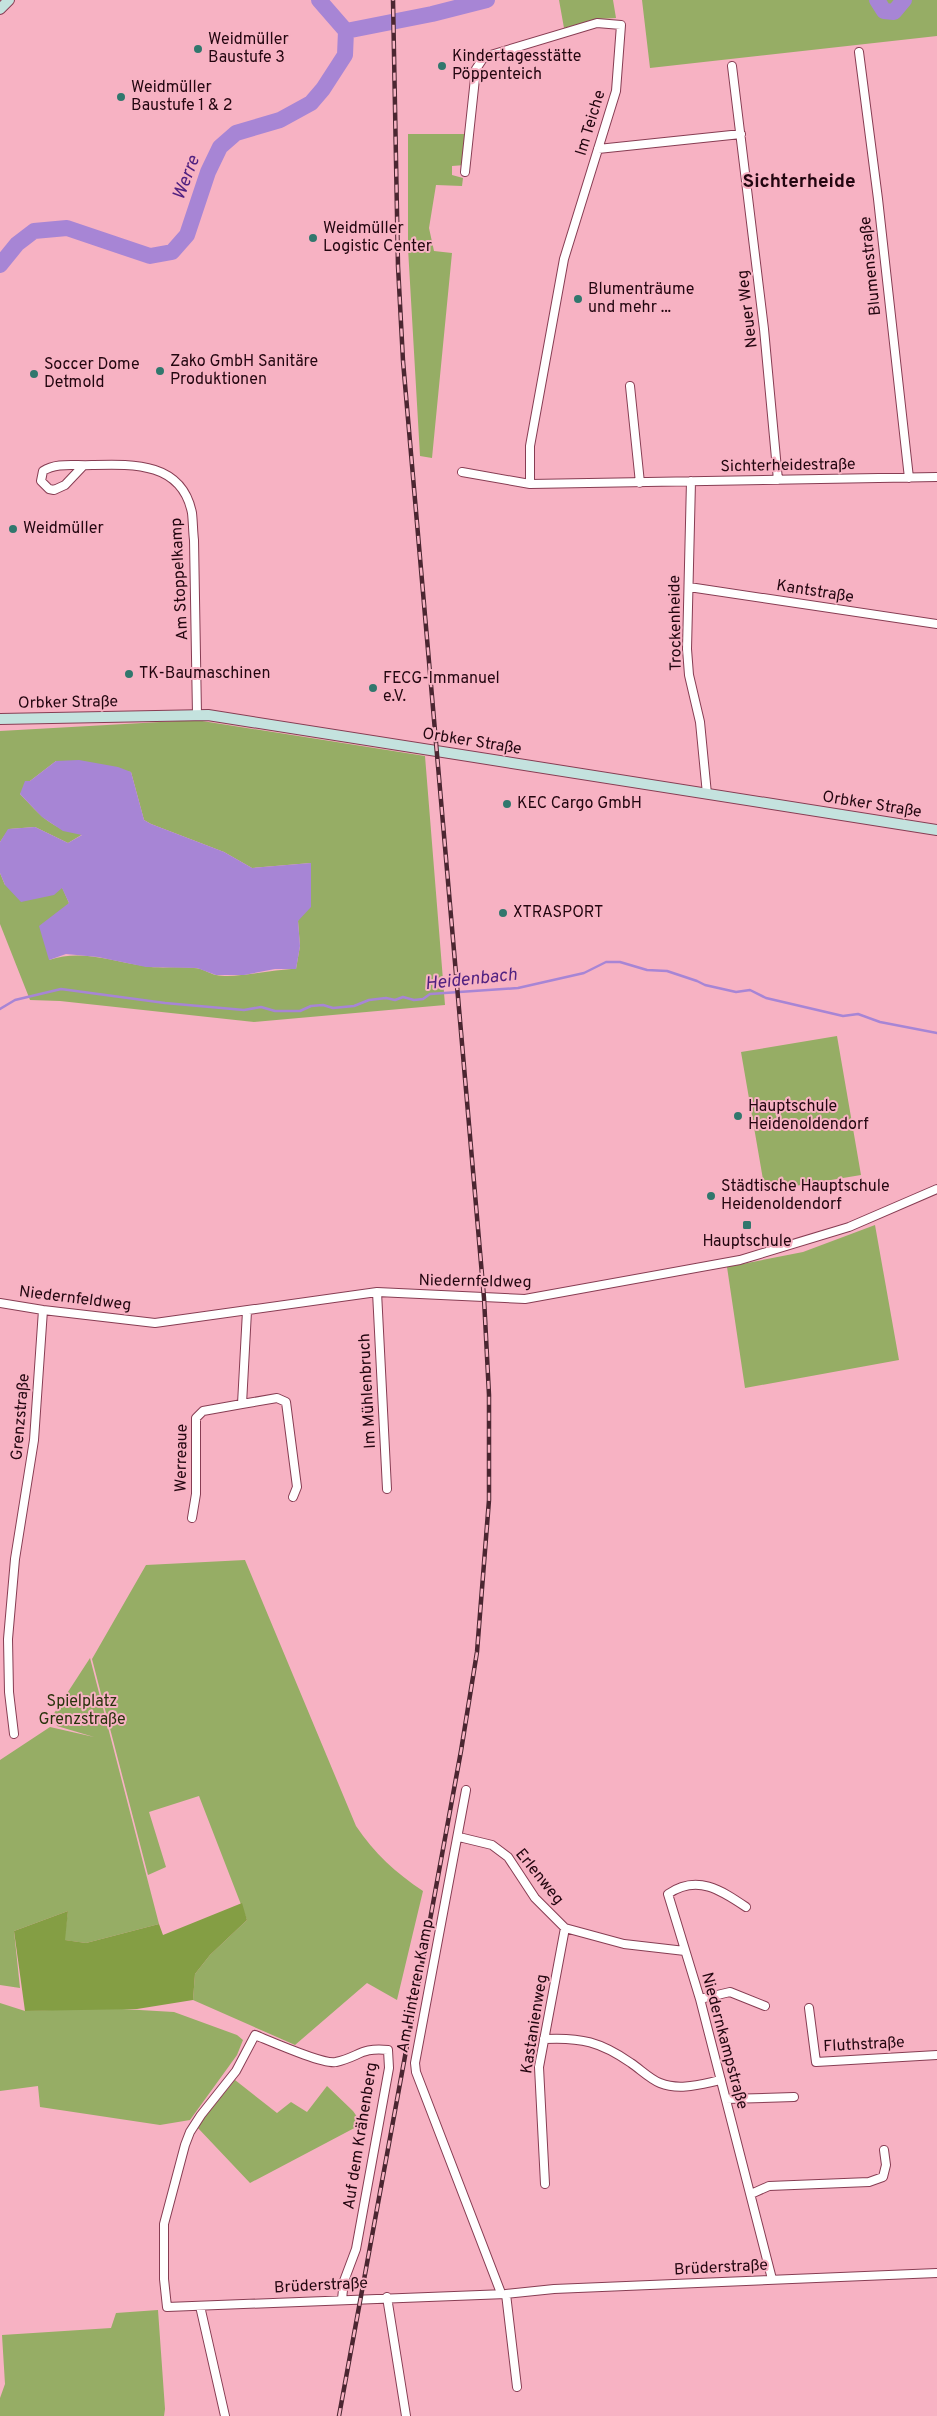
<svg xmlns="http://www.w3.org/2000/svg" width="937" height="2416" font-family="Overpass,sans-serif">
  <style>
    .green { fill: #96ad65 }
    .forest { fill: #849e44 }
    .water { fill: #a785d5 }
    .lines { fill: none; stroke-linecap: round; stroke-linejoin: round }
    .stream { stroke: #a785d5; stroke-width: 2.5 }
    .river { stroke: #a785d5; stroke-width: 16 }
    .street-casing { stroke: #873d53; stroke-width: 10 }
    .secondary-casing { stroke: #873d53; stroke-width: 12 }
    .street { stroke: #fff; stroke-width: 8 }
    .secondary { stroke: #c4e2de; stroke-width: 10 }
    .rail-casing { stroke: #4b2631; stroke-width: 4.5 }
    .rail { stroke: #f7b2c3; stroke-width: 2.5; stroke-dasharray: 8; stroke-linecap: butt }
    .poi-dot { fill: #31776d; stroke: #f7b2c3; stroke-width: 2 }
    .labels { text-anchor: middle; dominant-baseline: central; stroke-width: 4; stroke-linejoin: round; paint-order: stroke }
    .poi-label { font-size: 16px; fill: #230610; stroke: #f7b2c3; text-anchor: start }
    .street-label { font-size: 16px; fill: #230610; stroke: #f7b2c3 }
    .park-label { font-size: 16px; fill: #29330d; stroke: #f7b2c3 }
    .water-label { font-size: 18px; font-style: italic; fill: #512180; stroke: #f7b2c3 }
    .quarter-label { font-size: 19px; font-weight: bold; fill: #230610; stroke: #f7b2c3 }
  </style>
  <rect width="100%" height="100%" fill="#f7b2c3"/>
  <path class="green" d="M559,0H613L616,18L598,19L564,28Z
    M642,0H937V36L650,68Z
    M408,134H466L465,165L452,166V175L463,178L462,186L436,185L429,228L434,251L452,253L432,458L420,456L408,248Z
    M196,720L425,756L445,1005L254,1022L60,1001L30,1000L0,924V873L5,885L62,887L69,903L49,960C81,949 112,961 144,966C160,969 177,966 194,968C202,968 208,973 216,975C237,979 272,969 296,969L300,946L298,921L311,863L252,868L224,852L151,824L144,820L131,772L56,761L30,781L20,794C42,817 51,829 83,834L68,843L35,827L9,829L0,842V731Z
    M837,1036L861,1175L765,1191L741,1052Z
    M875,1225L899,1360L745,1388L727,1267L803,1252Z
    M245,1560L356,1826C374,1853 396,1873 423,1891L397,2000L367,1983L295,2045L193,2000L195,1974L210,1955L247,1920L199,1796L149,1812L166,1867L148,1875L92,1659L146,1565Z
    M90,1658L159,1924L86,1943L64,1940L68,1911L14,1931L20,1988L0,1985V1760L50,1727L94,1737L57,1726L53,1715Z
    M0,2003L25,2011L105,2008L174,2012L237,2035L243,2040L237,2055L190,2120L160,2125L40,2107L38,2086L0,2091Z
    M235,2080L277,2113L291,2102L307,2112L327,2086L353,2111L362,2124L250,2183L197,2127Z
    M158,2310L165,2409L164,2416H0V2398L5,2384L2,2335L111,2328L116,2313Z"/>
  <path class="forest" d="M242,1903L247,1920L210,1955L195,1974L193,2000L137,2009L25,2011L14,1931L68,1911L65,1940L86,1943L159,1924L163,1935Z"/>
  <path class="water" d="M79,760L118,767L131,772L144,820L151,824L224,852L252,868L311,863V907L298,921L300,946L296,969H275L244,975H216L197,968L146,967L98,957L66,954L49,960L39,926L69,903L62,888L54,895L21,902L5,885L0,873V842L8,829L35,827L68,843L82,835L63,831L42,817L20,794L25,781H30L56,761Z"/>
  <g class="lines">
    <path class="stream" d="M0,1009L15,1000L61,989L165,1003L244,1010L261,1007L275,1011H300L311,1006L323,1005L333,1008L354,1006L369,1000L386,998L395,1000L403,997L414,1000L423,999L430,994L518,988L584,973L606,962H620L647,970L667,971L697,981L705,985L736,992L750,990L766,998L843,1016L858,1014L880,1022L937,1033"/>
    <path class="river" d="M877,0L884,11L894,12L904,0
      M346,31L432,14L487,0
      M0,265L17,244L34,231L67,228L150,256L172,252L187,235L208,172L220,147L236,133L280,120L311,103L323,89L345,55L346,31L319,0"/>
    <g class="street-casing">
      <path id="street" d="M859,52L878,199L909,478
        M732,66L764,329L778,480
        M598,149L741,134
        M465,172L476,69L484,57L597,23L621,25L616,91L564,259L530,446V484
        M630,386L640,483
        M83,466L65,485L54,490L49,489L41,481L43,471C57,462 75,466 92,465C133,464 182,462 192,513C193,522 193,532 194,540L197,715
        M462,472L530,484L937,477
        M691,481L687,649L689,675L700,722L707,794
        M689,587L937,624
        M377,1292L387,1489
        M0,1303L43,1310L155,1323L377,1292L525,1299L740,1260L849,1227L937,1189
        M242,1404L277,1398L286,1402L297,1487L293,1497
        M192,1518L196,1494V1418L203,1411L242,1404L247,1311
        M14,1734L9,1692L8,1639L15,1559L34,1440L43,1310
        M466,1790L415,2063L416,2072L501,2293
        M459,1837L492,1845L508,1857L535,1898L565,1928L624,1944L685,1951
        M746,1907C721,1890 697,1874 668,1894L700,1999L772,2279
        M700,1999L730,1992L765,2006
        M809,2008L816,2062L937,2055
        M544,2039C581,2037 601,2042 631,2063C640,2069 650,2079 660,2083C680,2091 701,2084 721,2080
        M726,2099L794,2097
        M545,2184L539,2067L565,1928
        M751,2194L769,2186L869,2182L883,2177L886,2165L884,2150
        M506,2294L517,2387
        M387,2297L406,2416
        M342,2299L344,2281L356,2249L389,2068L388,2050C361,2047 359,2057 336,2062C324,2065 270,2041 255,2035L236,2071L201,2115L190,2132L185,2145L164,2224V2279L167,2307L506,2294L554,2289L937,2273
        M200,2306L225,2416"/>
    </g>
    <g class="secondary-casing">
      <path id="secondary" d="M0,9L9,0
        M0,719L208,715L937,830"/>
    </g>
    <use href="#street" class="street"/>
    <use href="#secondary" class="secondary"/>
    <g class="rail-casing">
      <path id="rail" d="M339,2416L461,1751L477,1652L489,1500V1395L484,1298L403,361L398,266L393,0"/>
    </g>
    <use href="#rail" class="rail"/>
  </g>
  <g class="poi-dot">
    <circle cx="198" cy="49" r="5"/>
    <circle cx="442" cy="66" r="5"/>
    <circle cx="121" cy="97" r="5"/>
    <circle cx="313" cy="238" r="5"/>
    <circle cx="578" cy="299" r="5"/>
    <circle cx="160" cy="371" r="5"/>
    <circle cx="34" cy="374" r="5"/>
    <circle cx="13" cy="529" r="5"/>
    <circle cx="129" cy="674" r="5"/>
    <circle cx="373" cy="688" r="5"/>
    <circle cx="507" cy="804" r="5"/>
    <circle cx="503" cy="913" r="5"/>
    <circle cx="738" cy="1116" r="5"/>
    <circle cx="711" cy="1196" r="5"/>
    <rect x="742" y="1220" width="10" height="10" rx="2.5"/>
  </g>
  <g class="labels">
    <g class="poi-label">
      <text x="208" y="40">Weidmüller<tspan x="208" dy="18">Baustufe 3</tspan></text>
      <text x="452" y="57">Kindertagesstätte<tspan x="452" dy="18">Pöppenteich</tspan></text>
      <text x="131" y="88">Weidmüller<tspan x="131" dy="18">Baustufe 1 &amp; 2</tspan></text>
      <text x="323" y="229">Weidmüller<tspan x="323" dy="18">Logistic Center</tspan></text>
      <text x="588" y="290">Blumenträume<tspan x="588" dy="18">und mehr ...</tspan></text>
      <text x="170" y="362">Zako GmbH Sanitäre<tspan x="170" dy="18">Produktionen</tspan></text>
      <text x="44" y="365">Soccer Dome<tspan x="44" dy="18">Detmold</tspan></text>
      <text x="23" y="529">Weidmüller</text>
      <text x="139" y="674">TK-Baumaschinen</text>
      <text x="383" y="679">FECG-Immanuel<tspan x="383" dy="18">e.V.</tspan></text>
      <text x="517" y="804">KEC Cargo GmbH</text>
      <text x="513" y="913">XTRASPORT</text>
      <text x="748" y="1107">Hauptschule<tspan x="748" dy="18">Heidenoldendorf</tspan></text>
      <text x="721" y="1187">Städtische Hauptschule<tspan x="721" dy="18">Heidenoldendorf</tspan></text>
      <text x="747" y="1242" text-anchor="middle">Hauptschule</text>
    </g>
    <g class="street-label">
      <text transform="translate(591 123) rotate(-73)">Im Teiche</text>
      <text transform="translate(871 266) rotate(-96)">Blumenstraße</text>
      <text transform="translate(748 309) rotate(-97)">Neuer Weg</text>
      <text transform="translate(788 466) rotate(-1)">Sichterheidestraße</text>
      <text transform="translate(180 579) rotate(-93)">Am Stoppelkamp</text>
      <text transform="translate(815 592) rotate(9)">Kantstraße</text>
      <text transform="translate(676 623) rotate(-91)">Trockenheide</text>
      <text transform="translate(68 703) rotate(-1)">Orbker Straße</text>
      <text transform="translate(472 742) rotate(9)">Orbker Straße</text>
      <text transform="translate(872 805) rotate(9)">Orbker Straße</text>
      <text transform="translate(475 1282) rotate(1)">Niedernfeldweg</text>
      <text transform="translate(75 1299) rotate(7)">Niedernfeldweg</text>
      <text transform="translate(368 1391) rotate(-93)">Im Mühlenbruch</text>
      <text transform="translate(21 1417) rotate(-85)">Grenzstraße</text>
      <text transform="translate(182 1458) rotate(-89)">Werreaue</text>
      <text transform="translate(539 1877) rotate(51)">Erlenweg</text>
      <text transform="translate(416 1986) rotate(-79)">Am Hinteren Kamp</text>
      <text transform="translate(535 2024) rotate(-81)">Kastanienweg</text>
      <text transform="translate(724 2041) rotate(75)">Niedernkampstraße</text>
      <text transform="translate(864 2045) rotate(-3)">Fluthstraße</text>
      <text transform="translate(361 2136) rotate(-81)">Auf dem Krähenberg</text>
      <text transform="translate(721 2268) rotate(-3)">Brüderstraße</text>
      <text transform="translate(321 2286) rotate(-3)">Brüderstraße</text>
    </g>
    <g class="park-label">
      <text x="82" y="1702">Spielplatz<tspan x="82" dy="18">Grenzstraße</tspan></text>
    </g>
    <g class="water-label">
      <text transform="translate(187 178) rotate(-69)">Werre</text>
      <text transform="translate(471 980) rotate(-6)">Heidenbach</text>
    </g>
    <g class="quarter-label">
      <text x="799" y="182">Sichterheide</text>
    </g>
  </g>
</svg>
